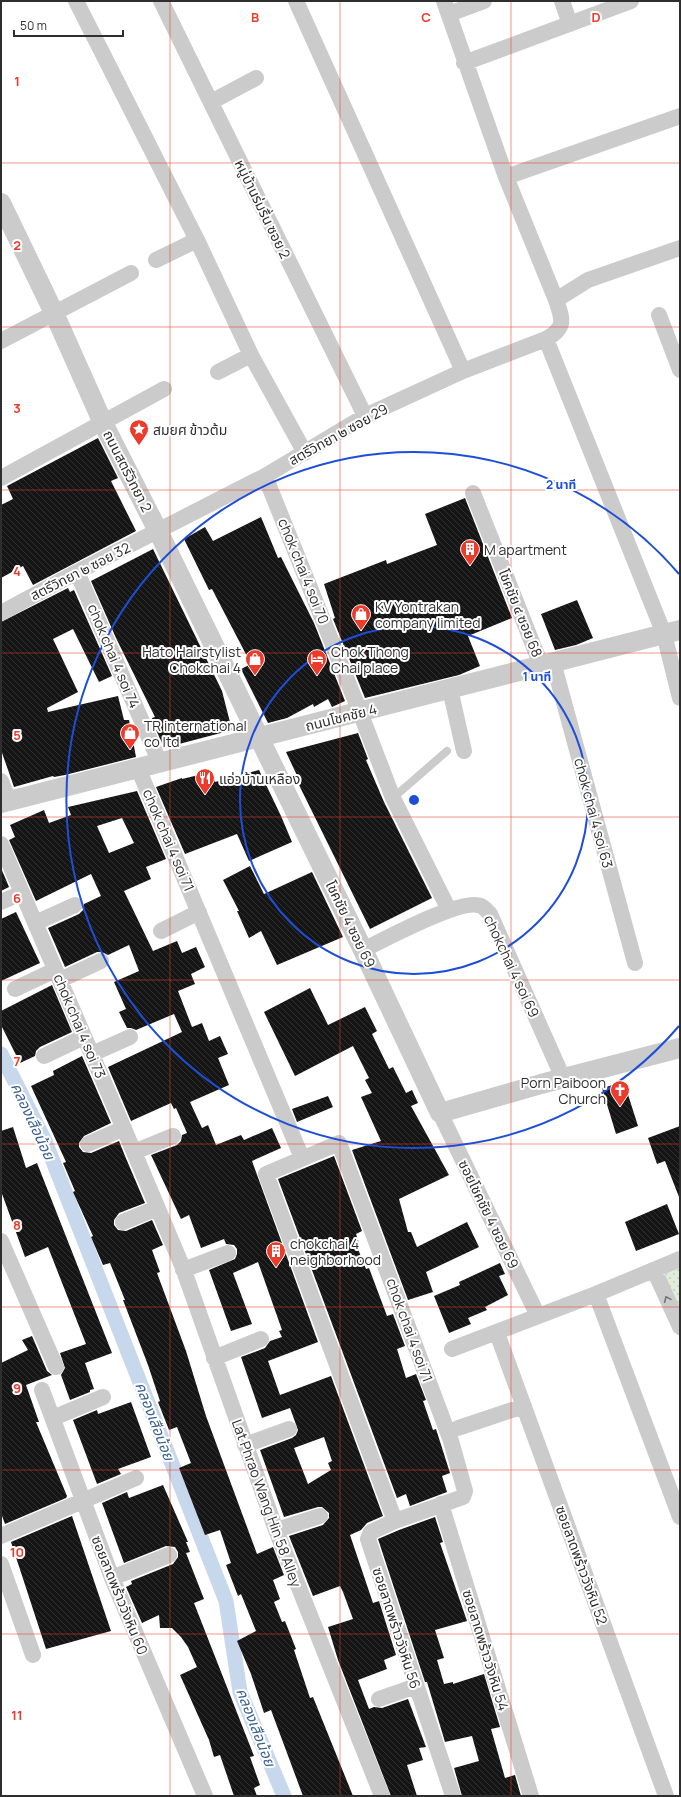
<svg xmlns="http://www.w3.org/2000/svg" width="681" height="1797" font-family="Manrope,'Noto Sans Thai',sans-serif">
  <style>
    .park { fill: url(#park-dots) }
    .lines { fill: none; stroke-linecap: round; stroke-linejoin: round }
    .canal { stroke: #c7d8ec; stroke-width: 15 }
    .building { fill: url(#building-back-hatch); fill-rule: evenodd }
    .service { stroke: #cbcbcb; stroke-width: 8 }
    .minor { stroke: #cbcbcb; stroke-width: 16 }
    .tertiary { stroke: #cbcbcb; stroke-width: 20 }
    .oneway { stroke: #757575 }
    .grid { fill: none; stroke: #ea3b2b; stroke-width: 1; stroke-opacity: 0.55 }
    .ring { fill: none; stroke: #1d4ed8; stroke-width: 2 }
    .labels { text-anchor: middle; dominant-baseline: central; stroke-width: 4; stroke-linejoin: round; paint-order: stroke }
    .street-label { font-size: 14px; fill: #2e2e2e; stroke: #fff }
    .poi-label { font-size: 14px; fill: #2e2e2e; stroke: #fff; text-anchor: start }
    .water-label { font-size: 15px; font-style: italic; fill: #3a6292; stroke: #fff }
    .grid-label { font-size: 13px; text-anchor: middle; font-weight: bold; fill: #ea3b2b; stroke: #fff; stroke-width: 4; stroke-linejoin: round; paint-order: stroke }
    .centre { fill: #1d4ed8; stroke: #fff; stroke-width: 2 }
    .ring-label { font-size: 12px; text-anchor: middle; font-weight: bold; fill: #1d4ed8; stroke: #fff; stroke-width: 4; stroke-linejoin: round; paint-order: stroke }
  </style>
  <defs>
    <pattern id="park-dots" width="8" height="8" patternUnits="userSpaceOnUse"><rect width="8" height="8" fill="#e2ecdb"/><path d="M2 2h.1M6 6h.1" fill="none" stroke="#c2cbbc" stroke-width="1.8" stroke-linecap="round"/></pattern>
    <pattern id="building-back-hatch" width="6" height="6" patternUnits="userSpaceOnUse"><rect width="6" height="6" fill="#151515"/><path d="M-1 5l2 2M0 0l6 6M5-1l2 2" fill="none" stroke="#2f2f2f"/></pattern>
  </defs>
  <rect width="100%" height="100%" fill="#fff"/>
  <path class="park" d="M680,1264V1317L663,1277L670,1268Z"/>
  <g class="lines">
    <path class="canal" d="M1,1054L45,1141L226,1601L240,1692L284,1796"/>
  </g>
  <path class="building" d="M98,438L118,478L111,481L136,531L33,585L23,566L1,578V505L13,499L7,486Z
    M465,498L512,618L468,636L480,666L459,675L365,698L333,619L335,618L324,584L386,560L387,564L437,545L425,514Z
    M261,517L278,558L281,557L314,623L345,701L332,707L328,699L314,707L313,704L287,718L268,723L241,669L251,664L212,589L209,590L184,539L205,527L213,541Z
    M153,549L222,691L232,730L164,748L153,723L152,718L155,717L116,638L91,581Z
    M68,588L70,592L74,590L112,676L99,682L73,629L53,639L78,692L47,708L48,712L118,696L124,720H129L136,757L65,775L54,777L53,776L14,787L1,750V622Z
    M577,600L593,638L576,645L555,650L541,614Z
    M358,733L368,759L366,760L384,802L432,898L370,929L299,785L301,784L286,752Z
    M259,770L281,816L292,842L249,861L237,834L185,854L156,787L182,778V779L211,772L215,782Z
    M137,791L166,859L146,867L151,879L124,891L153,951L177,941L182,953L196,947L205,967L191,974L195,984L178,991L192,1027L202,1023L209,1041L220,1036L228,1054L218,1058L229,1085L190,1102L202,1128L208,1125L216,1145L241,1135L244,1140L272,1128L281,1148L252,1161L318,1342L268,1361L280,1395L331,1376L383,1516L367,1523L361,1530L350,1535L373,1603L379,1601L396,1655L384,1660L387,1669L358,1680L369,1709L374,1707L382,1708L408,1699L426,1747L419,1748L423,1760L407,1765L417,1796H391L338,1660L328,1627L353,1619L343,1592L340,1586L313,1596L289,1536L323,1525L329,1518V1513L322,1507H318L284,1517L260,1450L292,1438L296,1435L298,1430L290,1408L262,1418L241,1357L265,1348L270,1341L282,1337L279,1331L282,1330L258,1262L233,1273L252,1324L231,1331L209,1270L235,1259L237,1254V1249L234,1245L226,1244L224,1239L201,1248L189,1215L181,1219L151,1155L177,1145L181,1141L182,1135L187,1133L176,1108L174,1109L171,1103L131,1121L108,1067L182,1032L174,1014L136,1030L131,1028H127L119,1012L126,1009L114,982L139,971L129,945L108,955L102,952H97L65,967L48,928L79,914L83,910L84,904L101,896L91,874L36,901L9,840L15,837L10,825L44,810L49,823L71,815L68,807ZM122,818L134,843L109,853L97,826ZM324,1437L332,1461L328,1463L331,1470L308,1484L294,1448Z
    M250,866L264,894L312,872L343,937L277,965L261,931L249,938L237,911H239L223,880Z
    M1,868L9,887L1,891Z
    M16,912L40,963L1,981V919Z
    M52,985L72,1032L40,1047L36,1051L35,1056L20,1063L1,1025V1011Z
    M310,988L328,1025L365,1007L377,1031L372,1034L389,1069L393,1067L406,1093L412,1090L418,1103L411,1106L449,1175L399,1199L408,1232H411L417,1247L467,1222L479,1247L426,1272L433,1292L408,1300L352,1150L381,1141L361,1097L372,1093L365,1080L369,1078L353,1046L295,1076L264,1012Z
    M82,1056L111,1123L84,1136L79,1143V1147L83,1152L91,1153L119,1141L125,1156L145,1203L119,1213L114,1220V1225L118,1230L126,1231L152,1220L163,1245L152,1250L160,1272L157,1273L186,1351L206,1416L257,1554L273,1547L284,1575L273,1580L280,1599L274,1602L282,1622L285,1621L296,1649L294,1650L310,1698L313,1697L353,1796H303L271,1710L264,1713L251,1674L237,1641L256,1631L241,1594L238,1596L226,1565L231,1563L220,1530L205,1535L179,1468L191,1463L177,1427L169,1430L158,1402L160,1401L148,1365L123,1300H125L110,1263L103,1265L91,1237L93,1236L73,1192L75,1191L63,1163L66,1162L31,1086L54,1075L53,1071Z
    M624,1082L638,1126L616,1134L602,1088Z
    M328,1096L333,1107L297,1122L292,1109Z
    M680,1126V1197H679L665,1161L657,1164L648,1138Z
    M13,1127L26,1168L37,1163L112,1353L85,1363L94,1389L90,1390V1392L70,1400L61,1375L65,1368L60,1353L86,1344L48,1247L25,1257L1,1191V1131Z
    M334,1156L362,1231L356,1234L359,1243L356,1244L366,1269L369,1268L387,1316L393,1314L405,1346L397,1349L406,1378L416,1374L426,1400L423,1401L433,1430L436,1429L450,1473L442,1476L447,1492L410,1506L406,1494L397,1498L278,1179Z
    M667,1204L679,1234L636,1251L625,1222Z
    M500,1263L505,1274L499,1276L508,1295L485,1307L487,1310L468,1318L471,1324L449,1333L434,1296L460,1285L459,1282Z
    M32,1336L47,1371L52,1375L26,1385L39,1422H36L67,1496L66,1498L5,1524L1,1513V1363L28,1350L22,1340Z
    M131,1402L151,1457L118,1469L121,1474L97,1484L73,1420L97,1410L98,1414Z
    M163,1485L188,1542H186L190,1552L186,1553L204,1599L194,1603L254,1756L250,1757L260,1785L254,1788L257,1796H234L220,1755L214,1757L209,1740L180,1675L197,1667L188,1647L181,1637L172,1628H160L159,1615L142,1623L126,1587L132,1584L131,1581L173,1564L178,1557V1552L175,1547L166,1546L124,1563L102,1503L127,1492L129,1498Z
    M72,1516L111,1631L46,1649L11,1542Z
    M435,1517L443,1542L440,1543L467,1621L435,1630L444,1658L437,1660L444,1684L453,1682V1684L484,1674L500,1727L491,1729L505,1778L515,1775L521,1796H462L454,1768L479,1761L472,1736L445,1742L427,1682H425L378,1539L399,1530Z"/>
  <g class="lines">
    <path class="service" d="M393,798L447,751"/>
    <path class="minor" d="M76,1L197,240L251,355L305,453
      M161,1L365,416
      M296,1L463,371
      M562,1L570,24
      M449,14L484,1
      M464,63L631,1
      M211,102L256,78
      M506,177L680,116
      M156,260L197,240
      M556,300L588,280L680,248
      M659,315L680,370
      M546,339L664,634L680,698
      M1,341L131,273
      M218,372L251,355
      M265,476L360,712L393,798L449,910
      M1,478L164,389
      M473,493L541,665
      M77,572L160,763
      M1,613L77,572L265,476L365,416L463,371L546,339C566,328 563,320 556,300L506,177L444,1
      M553,662L635,963
      M450,689L464,751
      M138,768L302,1158
      M1,781L9,801
      M1,844L134,1152L183,1268L276,1530L382,1796
      M1,902L22,893
      M35,923L75,905
      M161,931L199,912
      M363,950C384,940 462,897 481,906C484,907 487,911 490,914L563,1078
      M60,980L101,961
      M15,989L55,970
      M92,1054L130,1037
      M44,1056L84,1037
      M440,1113L538,1316
      M88,1144L124,1128
      M134,1152L173,1136
      M123,1222L157,1208
      M1,1241L56,1367
      M183,1270L228,1253
      M654,1270L680,1327
      M596,1294L680,1517
      M497,1333L666,1796
      M452,1349L596,1294L680,1259
      M214,1358L261,1339
      M42,1390L112,1578L205,1796
      M53,1418L103,1397
      M458,1428L524,1406
      M245,1445L289,1429
      M441,1504L531,1796
      M395,1521L266,1174L339,1143L451,1441L465,1491L463,1497L395,1521L371,1532L368,1539L453,1796
      M276,1530L320,1516
      M1,1536L136,1478
      M1,1564L33,1655
      M112,1578L169,1555
      M379,1699L416,1686"/>
    <path class="tertiary" d="M1,203L54,313L103,423L158,531L363,950L440,1113L541,1084L680,1048
      M1,803L680,630"/>
  </g>
  <defs><path id="oneway-chevron" d="M-2-3.5L2.5 0L-2 3.5" fill="none" stroke-width="1.6" stroke-linecap="round" stroke-linejoin="round"/></defs>
  <use class="oneway" href="#oneway-chevron" transform="translate(667 1299) rotate(-114)"/>
  <path class="grid" d="M170,1V1796M340,1V1796M511,1V1796M1,163H680M1,327H680M1,490H680M1,653H680M1,817H680M1,980H680M1,1144H680M1,1307H680M1,1470H680M1,1634H680"/>
  <g class="ring">
    <circle cx="414" cy="800" r="174"/>
    <path d="M679 1026A348 348 0 1 1 679 574"/>
  </g>
  <defs>
    <g id="sight-pin" transform="scale(1)"><path d="M0 17L-7.5 6A9.5 9.5 0 1 1 7.5 6Z" fill="#ea3b2b" stroke="#fff"/><path d="M0-6L1.8-2.2L6-1.7L2.9 1.2L3.7 5.4L0 3.3L-3.7 5.4L-2.9 1.2L-6-1.7L-1.8-2.2Z" fill="#fff"/></g>
    <g id="building-pin" transform="scale(1)"><path d="M0 17L-7.5 6A9.5 9.5 0 1 1 7.5 6Z" fill="#ea3b2b" stroke="#fff"/><path d="M-4-6H4V6H1V3H-1V6H-4ZM-2.5-4.3h1.7v1.8h-1.7ZM.8-4.3h1.7v1.8H.8ZM-2.5-1h1.7V.8h-1.7ZM.8-1h1.7V.8H.8Z" fill="#fff"/></g>
    <g id="shop-pin" transform="scale(1)"><path d="M0 17L-7.5 6A9.5 9.5 0 1 1 7.5 6Z" fill="#ea3b2b" stroke="#fff"/><path d="M-5-2.5h2.3a2.7 3.5 0 0 1 5.4 0H5L5.5 6h-11ZM-1.5-2.5h3a1.5 2.3 0 0 0-3 0Z" fill="#fff"/></g>
    <g id="hotel-pin" transform="scale(1)"><path d="M0 17L-7.5 6A9.5 9.5 0 1 1 7.5 6Z" fill="#ea3b2b" stroke="#fff"/><path d="M-6-4.5h1.5V1H6V5H4.5V3h-9V5H-6ZM-4 0a1.8 1.8 0 1 1 3.6 0ZM.5 0V-2.5h3Q6-2.5 6 0Z" fill="#fff"/></g>
    <g id="restaurant-pin" transform="scale(1)"><path d="M0 17L-7.5 6A9.5 9.5 0 1 1 7.5 6Z" fill="#ea3b2b" stroke="#fff"/><path d="M-5-6h1v4h1v-4h1v4h1v-4h1v5L-1.5 .5V6h-2V.5L-5-1ZM5-6V6H3V1.5H1.5Q1.5-4 5-6Z" fill="#fff"/></g>
    <g id="church-pin" transform="scale(1)"><path d="M0 17L-7.5 6A9.5 9.5 0 1 1 7.5 6Z" fill="#ea3b2b" stroke="#fff"/><path d="M-1.2-6h2.4v3.5h3.3v2.4h-3.3V6h-2.4V-.1h-3.3v-2.4h3.3Z" fill="#fff"/></g>
  </defs>
  <g fill-rule="evenodd">
    <use href="#sight-pin" x="139" y="429"/>
    <use href="#building-pin" x="470" y="549"/>
    <use href="#shop-pin" x="361" y="614"/>
    <use href="#shop-pin" x="255" y="659"/>
    <use href="#hotel-pin" x="317" y="659"/>
    <use href="#shop-pin" x="130" y="733"/>
    <use href="#restaurant-pin" x="205" y="778"/>
    <use href="#church-pin" x="620" y="1090"/>
    <use href="#building-pin" x="276" y="1251"/>
  </g>
  <g class="labels">
    <g class="street-label">
      <text transform="translate(263 209) rotate(64)">หมู่บ้านร่มรื่น ซอย 2</text>
      <text transform="translate(338 434) rotate(-29)">สตรีวิทยา ๒ ซอย 29</text>
      <text transform="translate(128 471) rotate(63)">ถนนสตรีวิทยา 2</text>
      <text transform="translate(80 571) rotate(-27)">สตรีวิทยา ๒ ซอย 32</text>
      <text transform="translate(304 571) rotate(68)">chok chai 4 soi 70</text>
      <text transform="translate(521 613) rotate(68)">โชคชัย ๔ ซอย 68</text>
      <text transform="translate(114 656) rotate(67)">chok chai 4 soi 74</text>
      <text transform="translate(341 717) rotate(-14)">ถนนโชคชัย 4</text>
      <text transform="translate(594 813) rotate(75)">chok chai 4 soi 63</text>
      <text transform="translate(169 840) rotate(67)">chok chai 4 soi 71</text>
      <text transform="translate(351 924) rotate(64)">โชคชัย 4 ซอย 69</text>
      <text transform="translate(512 966) rotate(65)">chokchai 4 soi 69</text>
      <text transform="translate(80 1026) rotate(67)">chok chai 4 soi 73</text>
      <text transform="translate(489 1214) rotate(64)">ซอยโชคชัย 4 ซอย 69</text>
      <text transform="translate(410 1330) rotate(70)">chok chai 4 soi 71</text>
      <text transform="translate(267 1503) rotate(70)">Lat Phrao Wang Hin 58 Alley</text>
      <text transform="translate(582 1565) rotate(70)">ซอยลาดพร้าววังหิน 52</text>
      <text transform="translate(120 1595) rotate(68)">ซอยลาดพร้าววังหิน 60</text>
      <text transform="translate(397 1628) rotate(72)">ซอยลาดพร้าววังหิน 56</text>
      <text transform="translate(486 1650) rotate(73)">ซอยลาดพร้าววังหิน 54</text>
    </g>
    <g class="poi-label">
      <text x="153" y="429">สมยศ ข้าวต้ม</text>
      <text x="484" y="549">M apartment</text>
      <text x="375" y="606">KV Yontrakan<tspan x="375" dy="16">company limited</tspan></text>
      <text x="241" y="651" text-anchor="end">Hato Hairstylist<tspan x="241" dy="16">Chokchai 4</tspan></text>
      <text x="331" y="651">Chok Thong<tspan x="331" dy="16">Chai place</tspan></text>
      <text x="144" y="725">TR international<tspan x="144" dy="16">co ltd</tspan></text>
      <text x="219" y="778">แอ่วบ้านเหลือง</text>
      <text x="606" y="1082" text-anchor="end">Porn Paiboon<tspan x="606" dy="16">Church</tspan></text>
      <text x="290" y="1243">chokchai 4<tspan x="290" dy="16">neighborhood</tspan></text>
    </g>
    <g class="water-label">
      <text transform="translate(33 1121) rotate(65)">คลองเสือน้อย</text>
      <text transform="translate(155 1421) rotate(69)">คลองเสือน้อย</text>
      <text transform="translate(256 1727) rotate(69)">คลองเสือน้อย</text>
    </g>
  </g>
  <g class="grid-label">
    <text x="255" y="22">B</text>
    <text x="426" y="22">C</text>
    <text x="596" y="22">D</text>
    <text x="17" y="86">1</text>
    <text x="17" y="250">2</text>
    <text x="17" y="413">3</text>
    <text x="17" y="576">4</text>
    <text x="17" y="740">5</text>
    <text x="17" y="903">6</text>
    <text x="17" y="1066">7</text>
    <text x="17" y="1230">8</text>
    <text x="17" y="1393">9</text>
    <text x="17" y="1557">10</text>
    <text x="17" y="1720">11</text>
  </g>
  <circle cx="414" cy="800" r="6" class="centre"/>
  <g class="ring-label">
    <text x="561" y="489">2 นาที</text>
    <text x="537" y="681">1 นาที</text>
  </g>
  <rect width="681" height="1797" fill="none" stroke="#2e2e2e" stroke-width="4"/>
  <path d="M14 30v6h109v-6" fill="none" stroke="#2e2e2e" stroke-width="2"/>
  <text x="20" y="30" font-size="12" fill="#2e2e2e" stroke="#ffffff" stroke-width="3" paint-order="stroke">50 m</text>
</svg>
